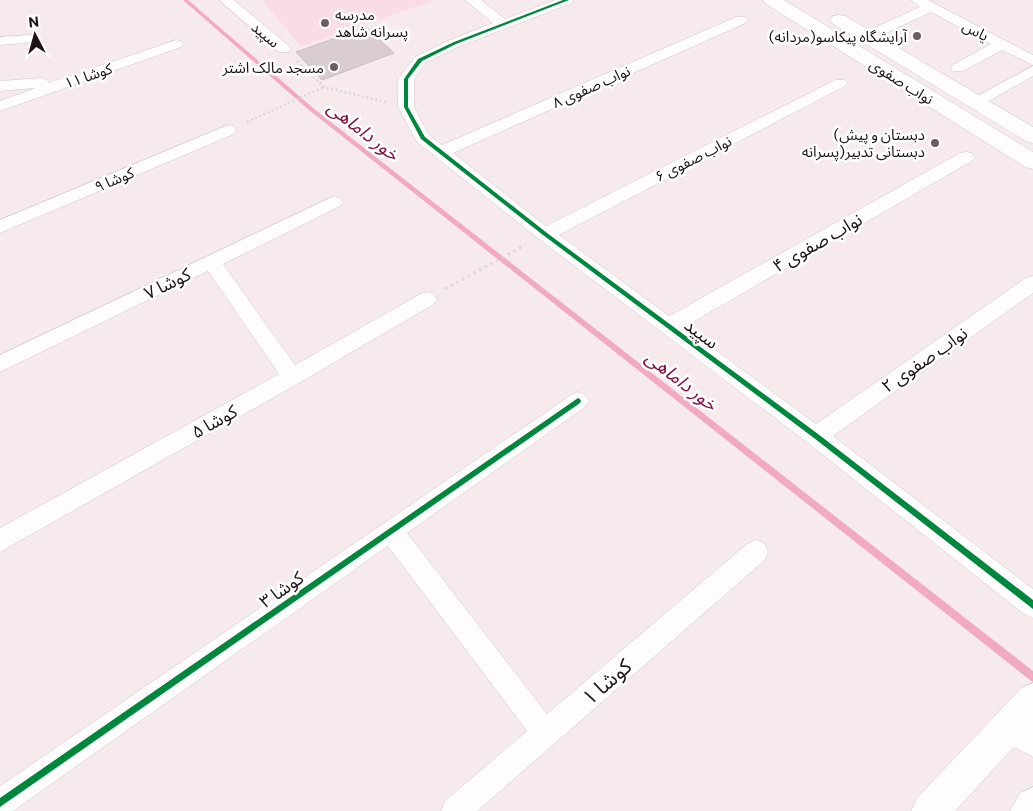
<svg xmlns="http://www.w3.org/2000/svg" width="1033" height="811" font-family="Commissioner,'Noto Sans Arabic',sans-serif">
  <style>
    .built { fill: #fadce4 }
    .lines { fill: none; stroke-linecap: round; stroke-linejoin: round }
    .stream { fill: #f1aac0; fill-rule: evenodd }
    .building { fill: #dacdd1; stroke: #cabec1 }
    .street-casing { stroke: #d2c6c9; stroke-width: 1 }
    .secondary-casing { stroke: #d2c6c9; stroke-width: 1 }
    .path-far1 { stroke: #dcd8d9; stroke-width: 2.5; stroke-dasharray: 2 2.5; stroke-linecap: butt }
    .path { stroke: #dcd8d9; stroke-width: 3; stroke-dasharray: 2.5 4; stroke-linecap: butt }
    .street { fill: #fefcfc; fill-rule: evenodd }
    .secondary { fill: #fefcfc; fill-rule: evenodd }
    .cycleway-casing { stroke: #fff; stroke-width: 3 }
    .cycleway { fill: #00873e; fill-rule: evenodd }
    .poi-dot { fill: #6b5e62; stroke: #fff; stroke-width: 2 }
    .labels { text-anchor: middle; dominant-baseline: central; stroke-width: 5; stroke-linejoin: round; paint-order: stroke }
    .far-poi-label { font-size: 15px; fill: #201317; stroke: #fff; text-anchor: end }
    .far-street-label { font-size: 15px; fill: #201317; stroke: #fff }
    .street-label { font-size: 18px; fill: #201317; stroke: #fff }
    .water-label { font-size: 19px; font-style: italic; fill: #861548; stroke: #fff }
    .near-street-label { font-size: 21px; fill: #201317; stroke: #fff }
  </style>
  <rect width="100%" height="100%" fill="#f6eaed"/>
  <path class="built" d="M262,0H436L301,46Z"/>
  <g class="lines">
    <path class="stream" d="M183,0H188L313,108L1033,671V682L1030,680L309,110Z"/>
  </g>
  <path class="building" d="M366,27L394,53L322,80L296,52Z"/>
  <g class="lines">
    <g class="street-casing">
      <path id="street" d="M219,0H234L289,46L291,49L289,52H279Z
        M465,0H481L505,19L555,0H574L572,3L460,46L425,63L414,79V107L429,135L442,145L736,17H746L748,20L746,23L453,153L546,226L835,80H845L848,83L845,86L559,235L669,316L960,153L966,152L972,153L974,157L972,161L684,327L816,424L1026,278L1033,276V293L833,436L1033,589V618L1024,614L808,443L539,239L417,142L398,107V79L415,57L450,40L493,23Z
        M911,0H928L1033,55V65L1002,50L963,71H953L951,68L953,65L991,44L931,12L888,32H878L876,29L878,26L920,7Z
        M30,35L35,36L37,39L35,42L0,45V37Z
        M176,40L181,41L183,44L181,47L0,111V101L36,88L0,91V81L42,78L47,80L49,83Z
        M1033,66V76L982,105H972L969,102L972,99Z
        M228,125L234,126L236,130L234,134L0,233V220Z
        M334,196L340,198L343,202L340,206L223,264L295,365L420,294L427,292L434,294L437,299L434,304L299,383L0,552V528L279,374L208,271L0,372V355Z
        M578,392L585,395L589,401L585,407L407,533L547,714L747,544L756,540L765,544L768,552L765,560L477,811H441L445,801L527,731L388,546L13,811H0V786L571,395Z"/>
    </g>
    <g class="secondary-casing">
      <path id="secondary" d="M763,0H784L1033,152V169L1025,167L766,4Z
        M839,15L845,16L1033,127V143L1026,141L833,24L830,20L833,16Z
        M1033,683V757L1014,747L955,811H911L917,798L1021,688Z
        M1033,787V811H1010L1020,793Z"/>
    </g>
    <path class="path-far1" d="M297,61L324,87L386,102
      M247,122L324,87"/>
    <path class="path" d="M445,289L525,245"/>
    <use href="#street" class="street"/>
    <use href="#secondary" class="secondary"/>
    <g class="cycleway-casing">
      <path id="cycleway" d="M563,0H569L456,44L422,61L408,79V107L425,137L547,233L818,434L1033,600V609L814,438L543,235L421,139L404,107V79L418,59L454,42Z
        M578,398L580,399L581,401L580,403L0,807V798Z"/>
    </g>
    <use href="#cycleway" class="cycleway"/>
  </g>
  <g class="poi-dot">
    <circle cx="325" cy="23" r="5"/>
    <circle cx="917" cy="36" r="5"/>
    <circle cx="334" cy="67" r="5"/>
    <circle cx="935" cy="143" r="5"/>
  </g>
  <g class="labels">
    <g class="far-poi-label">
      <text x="335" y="14" text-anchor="start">مدرسه<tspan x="335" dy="17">پسرانه شاهد</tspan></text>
      <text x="907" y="36">(آرایشگاه پیکاسو(مردانه</text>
      <text x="324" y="67">مسجد مالک اشتر</text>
      <text x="925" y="134">(دبستان و پیش<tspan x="925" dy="17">دبستانی تدبیر(پسرانه</tspan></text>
    </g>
    <g class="far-street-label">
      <text transform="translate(976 30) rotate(28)">یاس</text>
      <text transform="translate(266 34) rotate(40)">سپید</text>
      <text transform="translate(88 75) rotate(-19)">کوشا ۱۱</text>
      <text transform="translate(902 81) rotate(32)">نواب صفوی</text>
      <text transform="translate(591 86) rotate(-24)">نواب صفوی ۸</text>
      <text transform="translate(693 158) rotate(-27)">نواب صفوی ۶</text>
      <text transform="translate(114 179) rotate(-23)">کوشا ۹</text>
    </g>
    <g class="street-label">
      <text transform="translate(817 242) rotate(-30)">نواب صفوی ۴</text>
      <text transform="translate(167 283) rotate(-26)">کوشا ۷</text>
      <text transform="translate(702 333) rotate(37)">سپید</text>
      <text transform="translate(924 359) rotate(-35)">نواب صفوی ۲</text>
      <text transform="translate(214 421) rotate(-29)">کوشا ۵</text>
      <text transform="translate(281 589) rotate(-35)">کوشا ۳</text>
    </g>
    <g class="water-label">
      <text transform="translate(364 130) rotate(38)">خور داماهی</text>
      <text transform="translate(682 380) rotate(38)">خور داماهی</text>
    </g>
    <g class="near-street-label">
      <text transform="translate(606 681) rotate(-41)">کوشا ۱</text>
    </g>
  </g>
  <g transform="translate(35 35) rotate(354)" stroke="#ffffff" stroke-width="4" paint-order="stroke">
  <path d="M0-4L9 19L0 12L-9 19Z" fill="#201317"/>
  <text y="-8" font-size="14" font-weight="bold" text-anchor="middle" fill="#201317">N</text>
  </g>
</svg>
